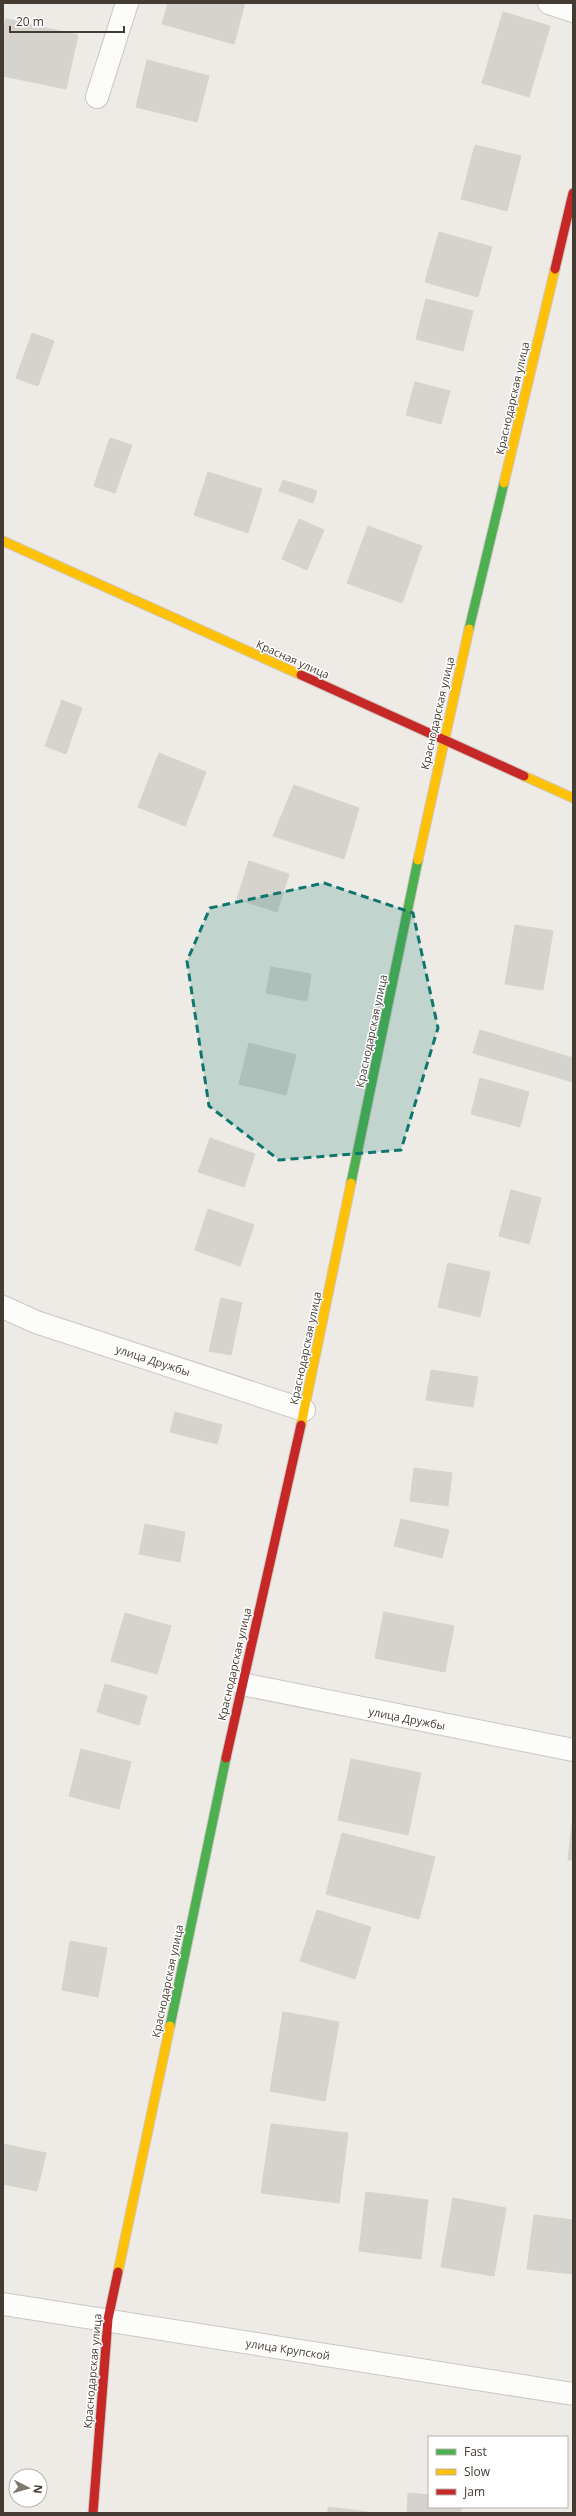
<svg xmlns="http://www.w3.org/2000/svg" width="576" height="2516" font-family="'Open Sans',sans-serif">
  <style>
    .building { fill: #d6d2cd; stroke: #d6d2cc }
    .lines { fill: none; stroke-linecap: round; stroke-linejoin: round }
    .street-casing { stroke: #cbc7c2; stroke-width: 24 }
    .fast-casing { stroke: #cfc8be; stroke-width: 11 }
    .slow-casing { stroke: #cfc8be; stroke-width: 11 }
    .jam-casing { stroke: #cfc8be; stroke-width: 11 }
    .street { stroke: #fcfcfb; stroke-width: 22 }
    .fast { stroke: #4caf50; stroke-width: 9 }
    .slow { stroke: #ffc107; stroke-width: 9 }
    .jam { stroke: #c62828; stroke-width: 9 }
    .marked { fill: #0f766e; fill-opacity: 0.2; stroke: #0f766e; stroke-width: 3; stroke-dasharray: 8 5; stroke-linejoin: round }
    .labels { text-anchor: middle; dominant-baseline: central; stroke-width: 3; stroke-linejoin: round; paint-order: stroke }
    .street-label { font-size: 11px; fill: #443b33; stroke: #fff }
  </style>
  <rect width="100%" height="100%" fill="#eeebe6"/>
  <path class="building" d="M168,3H245L234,44L162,24Z
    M503,12L550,26L529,97L482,83Z
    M6,19L78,35L66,89L3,76V31Z
    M147,60L209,76L197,122L136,107Z
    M475,145L521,156L507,211L461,199Z
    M439,232L492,247L478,297L425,282Z
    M426,299L473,311L463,351L416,339Z
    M32,333L54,341L38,386L16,378Z
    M415,382L450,391L441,424L406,415Z
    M110,438L132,445L115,493L94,486Z
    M208,472L262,489L248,533L194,515Z
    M283,480L317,491L313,503L279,491Z
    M299,519L324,530L307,570L282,559Z
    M368,526L422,546L402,603L347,583Z
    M62,700L82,708L66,754L45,746Z
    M159,753L206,772L185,826L138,807Z
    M294,785L359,808L344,859L273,836Z
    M249,861L289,874L277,912L237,899Z
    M515,925L553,931L543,990L505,984Z
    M271,967L311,974L307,1001L266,993Z
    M480,1030L573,1058V1082L473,1053Z
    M249,1043L296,1055L286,1095L239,1084Z
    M480,1078L529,1092L520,1127L471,1114Z
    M210,1138L255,1154L244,1187L198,1172Z
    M511,1190L541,1198L529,1244L499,1236Z
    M208,1209L254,1225L240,1266L195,1250Z
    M448,1263L490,1272L480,1317L438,1307Z
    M221,1298L242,1303L231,1355L209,1351Z
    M431,1370L478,1377L473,1407L426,1400Z
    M175,1412L222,1425L217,1444L170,1432Z
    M414,1468L452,1473L448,1506L410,1501Z
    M401,1519L449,1530L442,1558L394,1546Z
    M145,1524L185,1532L180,1562L139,1554Z
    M384,1612L454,1626L445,1672L375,1658Z
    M125,1613L171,1626L157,1674L111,1661Z
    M105,1684L147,1696L139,1725L97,1712Z
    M81,1749L131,1762L119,1809L69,1796Z
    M351,1759L421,1773L408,1835L338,1820Z
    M573,1815V1860H568Z
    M342,1833L435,1857L419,1919L326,1894Z
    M317,1910L371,1927L355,1979L300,1961Z
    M70,1941L107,1948L98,1997L62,1990Z
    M283,2012L339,2022L325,2101L270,2091Z
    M271,2124L348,2133L339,2203L261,2193Z
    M3,2144L46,2153L37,2191L3,2184Z
    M366,2192L428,2200L421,2259L359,2251Z
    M453,2198L506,2208L494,2276L441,2267Z
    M534,2215L573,2220V2274L527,2269Z
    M408,2493L429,2495V2507H461V2513H407Z
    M328,2507L368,2512V2513H328Z"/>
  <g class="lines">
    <g class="street-casing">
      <path id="street" d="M549,3L573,11
        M97,97L127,3
        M3,1307L36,1322L304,1410
        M242,1684L573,1750
        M3,2304L573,2394"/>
    </g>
    <g class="fast-casing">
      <path id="fast" d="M469,629L504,483
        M351,1183L418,860
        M170,2026L226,1758"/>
    </g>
    <g class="slow-casing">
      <path id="slow" d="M504,483L555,269
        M3,541L301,675
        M524,776L573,798
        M418,860L469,629
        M301,1425L351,1183
        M118,2272L170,2026"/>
    </g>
    <g class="jam-casing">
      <path id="jam" d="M555,269L573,193
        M301,675L524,776
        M226,1758L301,1425
        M93,2513L108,2319L118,2272"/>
    </g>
    <use href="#street" class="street"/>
    <use href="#fast" class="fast"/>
    <use href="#slow" class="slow"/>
    <use href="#jam" class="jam"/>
  </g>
  <path class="marked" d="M324,883L413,913L438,1028L401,1150L279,1160L209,1106L187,961L210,908Z"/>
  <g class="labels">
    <g class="street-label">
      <text transform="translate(512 398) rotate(-77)">Краснодарская улица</text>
      <text transform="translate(293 659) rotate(24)">Красная улица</text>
      <text transform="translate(437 713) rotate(-77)">Краснодарская улица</text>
      <text transform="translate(371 1031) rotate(-78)">Краснодарская улица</text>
      <text transform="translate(305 1348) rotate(-78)">Краснодарская улица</text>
      <text transform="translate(153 1360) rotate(18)">улица Дружбы</text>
      <text transform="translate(234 1664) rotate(-77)">Краснодарская улица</text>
      <text transform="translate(407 1718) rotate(11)">улица Дружбы</text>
      <text transform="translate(167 1981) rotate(-78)">Краснодарская улица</text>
      <text transform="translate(288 2349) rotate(9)">улица Крупской</text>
      <text transform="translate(92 2371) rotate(-85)">Краснодарская улица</text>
    </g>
  </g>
  <rect width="576" height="2516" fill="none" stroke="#443b33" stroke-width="8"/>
  <rect x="428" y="2436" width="140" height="72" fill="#ffffff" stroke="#b4b1ad"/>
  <rect x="436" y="2449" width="20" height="6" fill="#4caf50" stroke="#b4b1ad"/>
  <text x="464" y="2456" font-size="12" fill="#443b33">Fast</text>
  <rect x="436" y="2469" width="20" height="6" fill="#ffc107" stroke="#b4b1ad"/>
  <text x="464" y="2476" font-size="12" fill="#443b33">Slow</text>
  <rect x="436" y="2489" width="20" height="6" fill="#c62828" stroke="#b4b1ad"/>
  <text x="464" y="2496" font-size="12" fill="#443b33">Jam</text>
  <g transform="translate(28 2488) rotate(96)"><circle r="19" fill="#ffffff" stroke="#b4b1ad"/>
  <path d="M0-3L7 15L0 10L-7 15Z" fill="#807972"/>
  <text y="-6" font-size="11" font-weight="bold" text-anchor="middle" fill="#443b33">N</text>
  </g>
  <path d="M10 26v6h114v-6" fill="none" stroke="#443b33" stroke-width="2"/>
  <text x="16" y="26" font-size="12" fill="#443b33" stroke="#ffffff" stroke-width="3" paint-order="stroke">20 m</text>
</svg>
